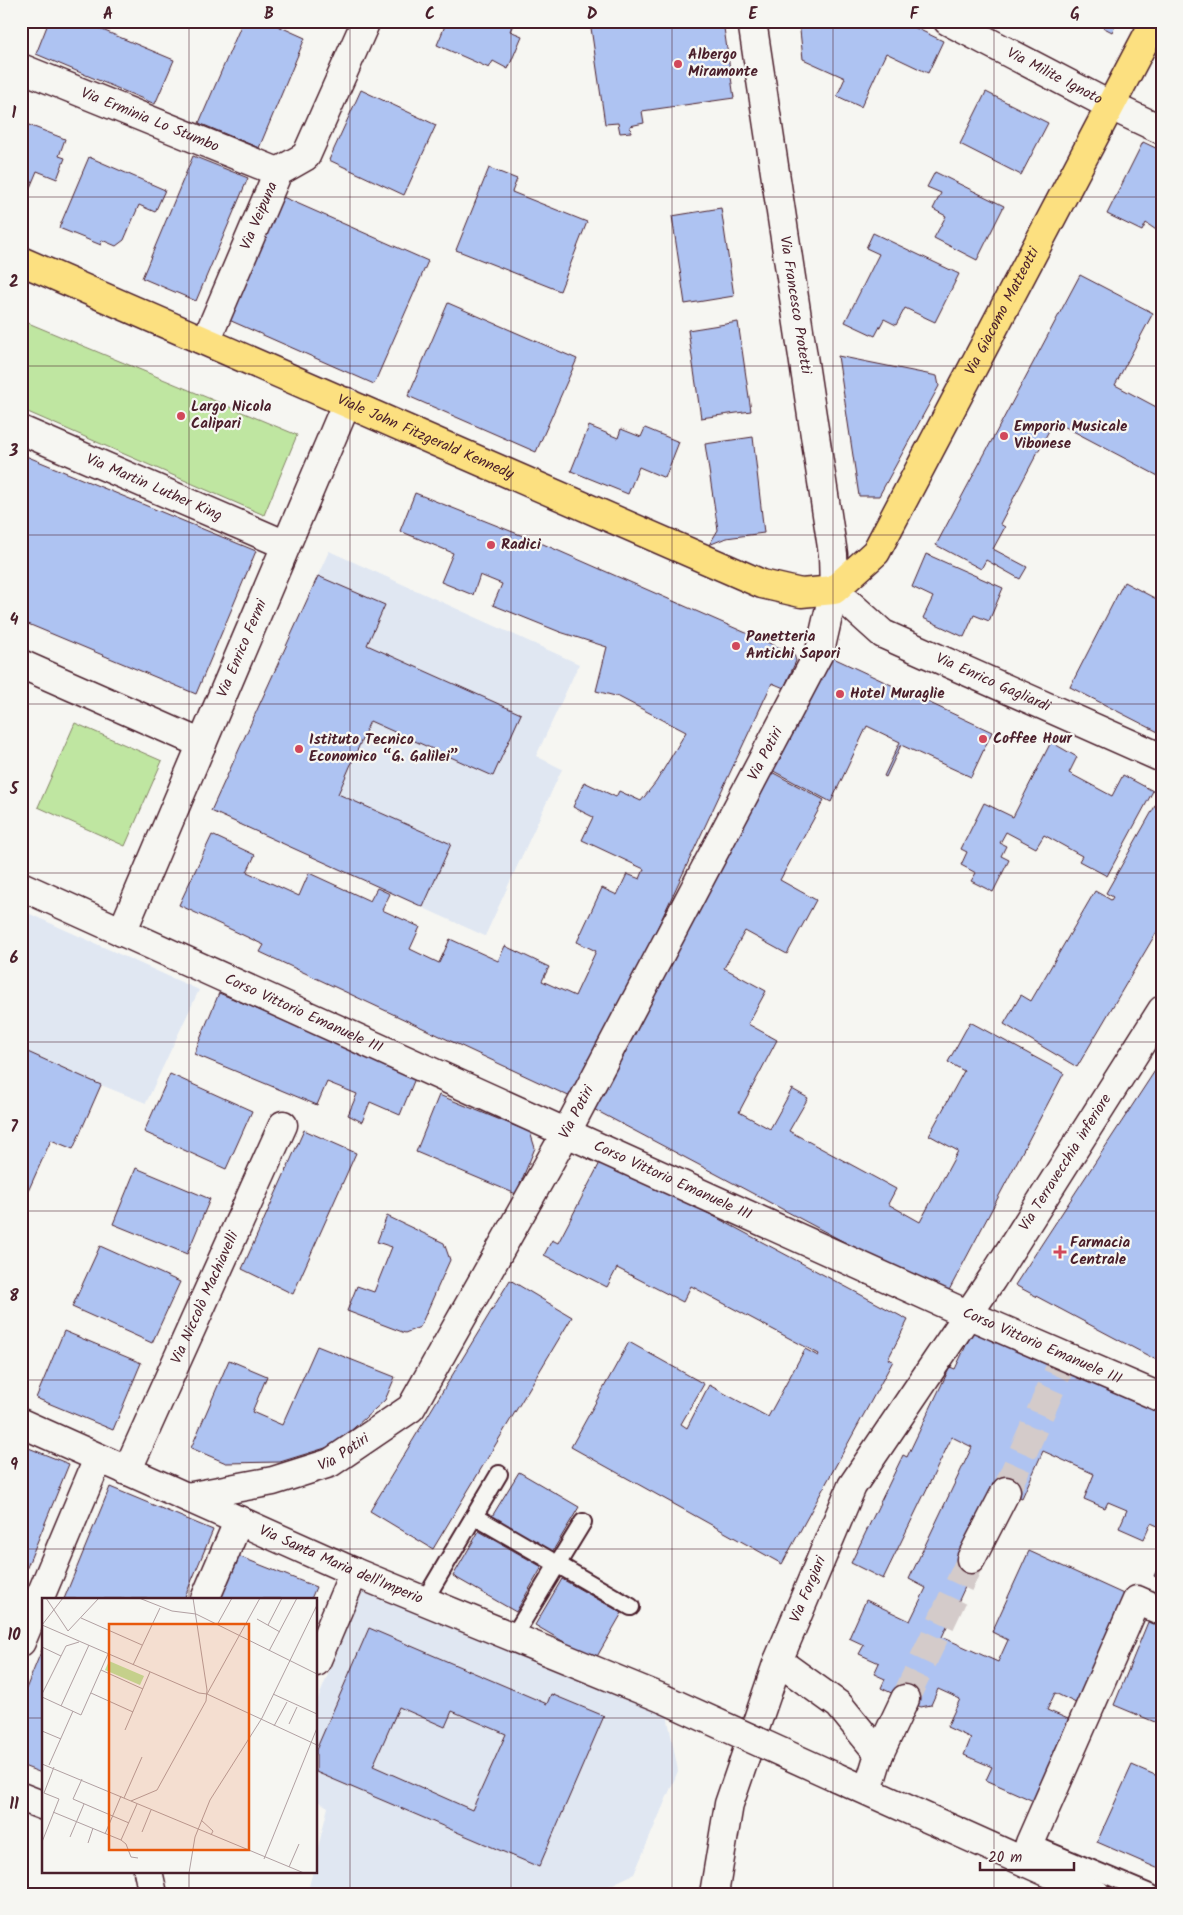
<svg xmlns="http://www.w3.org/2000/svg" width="1183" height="1915" font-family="Kalam,sans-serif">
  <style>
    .built { fill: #e0e7f2 }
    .green { fill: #bfe6a1; stroke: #848266 }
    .building { fill: #aec3f2; stroke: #4a1f2b; fill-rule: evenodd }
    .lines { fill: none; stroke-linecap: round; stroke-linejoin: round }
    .street-tunnel { stroke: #d4cbca; stroke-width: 28; stroke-dasharray: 28 14; stroke-linecap: butt }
    .lane-casing { stroke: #4a1f2b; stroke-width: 20 }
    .street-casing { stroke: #4a1f2b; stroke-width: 31 }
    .primary-casing { stroke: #4a1f2b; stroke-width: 31 }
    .lane { stroke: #f6f6f2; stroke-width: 16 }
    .street { stroke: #f6f6f2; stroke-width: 28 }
    .primary { stroke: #fce080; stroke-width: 28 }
    .street-bridge-casing { stroke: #4a1f2b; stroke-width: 31; stroke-linecap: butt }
    .street-bridge { stroke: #f6f6f2; stroke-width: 28 }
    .grid { fill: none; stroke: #4a1f2b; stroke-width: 1; stroke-opacity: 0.55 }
    .poi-dot { fill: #d1495b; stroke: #f6f6f2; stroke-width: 2 }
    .labels { text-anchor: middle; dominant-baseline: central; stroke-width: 4.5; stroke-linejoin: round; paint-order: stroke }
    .poi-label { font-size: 15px; font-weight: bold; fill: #4a1f2b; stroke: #f6f6f2; text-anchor: start }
    .street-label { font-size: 15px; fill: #4a1f2b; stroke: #f6f6f2 }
    .inset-road { fill: none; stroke: #b1a0a2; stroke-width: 1 }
    .view { fill: #e8590c; fill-opacity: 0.15; stroke: #e8590c; stroke-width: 2.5 }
    .inset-edge { fill: none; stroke: #4a1f2b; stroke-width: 2.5 }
    .neatline { fill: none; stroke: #4a1f2b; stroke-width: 2 }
    .grid-label { font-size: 16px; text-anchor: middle; font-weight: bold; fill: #4a1f2b }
  </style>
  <rect width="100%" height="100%" fill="#f6f6f2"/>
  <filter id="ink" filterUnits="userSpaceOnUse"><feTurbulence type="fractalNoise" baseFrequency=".02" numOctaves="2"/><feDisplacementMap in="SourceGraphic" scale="10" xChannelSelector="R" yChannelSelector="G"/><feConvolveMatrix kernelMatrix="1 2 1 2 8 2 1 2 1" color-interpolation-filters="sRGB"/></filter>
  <g filter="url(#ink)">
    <path class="built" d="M329,551L579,664L536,756L562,769L485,936L211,811Z
      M21,910L199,990L146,1103L101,1085L73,1149L51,1140L21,1207Z
      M367,1578L664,1699L678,1771L634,1874L592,1894H307L313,1871H316V1856L328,1807L316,1800V1704Z"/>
    <path class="green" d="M21,320L297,435L264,515L21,409Z
      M75,723L162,761L125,846L38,807Z"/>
    <path class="building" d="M49,21H81L174,60L155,104L36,54Z
      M243,21H267L305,38L259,148L199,123Z
      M447,21H515L510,31L522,36L508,69L493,61L489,68L437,45Z
      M590,21H723L734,98L642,111L644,123L630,126L631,132L620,133L618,123L605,124Z
      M799,21H901L943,41L928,73L886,53L861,107L837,96L845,78L803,59Z
      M1091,21H1118L1112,32Z
      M361,90L436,125L404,195L329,160Z
      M986,92L1048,123L1021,175L960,144Z
      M21,122L65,139L59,156L65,158L57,179L37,171L21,209Z
      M1143,142L1162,151V234L1146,223L1142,231L1107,214Z
      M193,156L248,178L196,301L142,278Z
      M89,157L165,190L155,212L139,205L124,240L116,246L102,240L101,245L59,228Z
      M489,168L517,179L512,192L587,222L560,291L456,250Z
      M935,172L1004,206L977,260L934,238L946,216L933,209L941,193L927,187Z
      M283,197L428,261L374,384L229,320Z
      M721,208L734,296L685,304L672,216Z
      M873,233L959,274L935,322L905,308L896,325L884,319L875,336L845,322L879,254L866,248Z
      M1080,275L1153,313L1115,385L1162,410V478L1054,421L1000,524L1005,527L993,549L1027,567L1020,579L986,560L981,569L936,545Z
      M448,303L577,359L536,452L408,396Z
      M738,322L751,411L701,418L688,330Z
      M838,356L937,376L939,386L879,496H859Z
      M589,426L618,438L621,429L641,437L645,428L679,442L665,478L639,467L628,494L571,471Z
      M753,437L764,533L726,538L709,545L718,530L705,444Z
      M21,454L256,551L196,694L21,621Z
      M415,493L543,544L794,654L796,661L784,688L772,683L577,1100L260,952L264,945L179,905L212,835L255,855L247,872L299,896L309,873L370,901L377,888L390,894L382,910L420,927L410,949L439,963L450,939L498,961L505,946L549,967L542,981L575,996L596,951L577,942L602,888L617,895L627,874L640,879L644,869L582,840L593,817L573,807L584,782L616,797L619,791L641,801L656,782L686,732L619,697L596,691L607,647L560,632L493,605L502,584L480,575L473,595L441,582L453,553L400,531Z
      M926,554L1003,588L989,621L974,615L964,637L923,618L933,597L912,587Z
      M318,576L385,605L367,645L521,714L493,776L370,721L338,794L451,844L423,907L211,811Z
      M1124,582L1162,602V681L1160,685L1162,686V734L1070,687Z
      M827,655L992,732L971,777L901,745L886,777L884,776L900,742L867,726L831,802L766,767Z
      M1051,742L1077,757L1069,773L1112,796L1123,775L1153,791L1107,876L1079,861L1082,856L1044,835L1036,848L1006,832L1000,843L1006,846L1001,856L1009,860L993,892L971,881L976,873L961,865L967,852L961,849L984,803L1013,817Z
      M766,769L824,800L780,880L816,900L787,954L745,931L724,968L766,991L748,1024L777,1040L739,1112L770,1129L792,1089L808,1098L789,1131L896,1189L888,1204L920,1222L958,1151L929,1135L964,1071L948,1062L970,1022L1064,1073L946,1296L586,1105Z
      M1159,799L1162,800V923L1077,1067L1004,1024L1021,995L1031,1001L1095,891L1111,900L1113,897L1106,893Z
      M219,993L416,1076L400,1115L370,1102L362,1122L348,1115L357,1094L327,1082L317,1105L194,1054Z
      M21,1049L101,1085L73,1149L51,1140L21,1207Z
      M1162,1060V1244L1159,1250L1162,1251V1363L1015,1285Z
      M170,1074L252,1111L226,1169L144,1132Z
      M439,1095L530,1132L535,1148L516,1194L416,1152Z
      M304,1130L356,1153L293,1294L242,1269Z
      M603,1157L908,1320L888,1359L893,1361L782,1564L571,1447L629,1342L704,1384L681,1424L687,1428L709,1385L768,1417L805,1349L818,1356L819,1354L691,1286L683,1302L617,1268L607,1287L544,1255L552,1240L558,1243Z
      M136,1168L210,1199L187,1254L113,1224Z
      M387,1216L444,1243L450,1260L420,1327L405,1333L347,1311L357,1286L374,1292L392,1247L377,1242Z
      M100,1246L180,1282L152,1343L72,1307Z
      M510,1280L572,1317L433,1549L370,1511Z
      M976,1324L1162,1410V1528L1151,1523L1144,1539L1119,1528L1127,1510L1108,1502L1105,1508L1084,1499L1094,1474L1043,1451L1022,1498L999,1488L977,1561L942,1637L998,1662L1008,1640L992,1632L1029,1551L1130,1597L1078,1704L1055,1693L1047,1710L1075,1722L1038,1803L986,1780L992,1767L964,1755L971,1738L947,1727L960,1699L938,1689L931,1705L921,1707L881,1688L885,1679L874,1674L879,1663L859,1654L864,1645L849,1638L866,1600L910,1621L926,1588L909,1579L972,1447L952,1437L883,1579L851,1563L903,1455L907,1457L950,1367L955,1369Z
      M64,1331L141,1363L113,1430L36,1398Z
      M317,1346L395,1377L385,1400L335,1445L280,1462L226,1463L191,1448L229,1360L267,1376L252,1412L282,1425Z
      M21,1445L69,1464L21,1582Z
      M519,1472L579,1507L551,1554L491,1518Z
      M110,1487L213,1530L184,1599H64Z
      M479,1531L542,1567L516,1612L453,1576Z
      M238,1556L316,1587L311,1599H221Z
      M1162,1559V1580L1154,1576Z
      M562,1579L622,1613L595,1660L535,1625Z
      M1148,1622L1162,1628V1725L1114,1705Z
      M369,1628L547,1704L551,1694L604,1716L539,1867L316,1772V1750ZM399,1707L445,1727L452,1711L506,1734L472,1810L373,1766Z
      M43,1647H44V1774L21,1765V1701Z
      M1132,1765L1162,1778V1864L1159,1869L1097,1842Z"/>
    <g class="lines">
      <path class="street-tunnel" d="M1006,1491L1062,1363
        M905,1699L971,1559"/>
      <g class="lane-casing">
        <path id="lane" d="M474,1516L631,1607
          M424,1601L499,1474
          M513,1637L583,1522
          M1023,1845L1030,1843L1152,1894"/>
      </g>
      <g class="street-casing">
        <g id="street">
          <path id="s1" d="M948,21L1111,106L1162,130"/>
          <path id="s2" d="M21,68L278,172"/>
          <path id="s3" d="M206,341L278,172L306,156L366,21"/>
          <path id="s4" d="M21,430L286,545"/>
          <path id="s5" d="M834,590L883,634L1162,758"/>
          <path d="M21,664L202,744"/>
          <path id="s6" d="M21,886L967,1314L1162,1398"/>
          <path id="s7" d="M122,932L347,402"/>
          <path id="s8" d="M21,1423L354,1572L664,1699"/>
          <path id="s9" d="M127,1471L283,1125"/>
          <path id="s10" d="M187,1497L273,1481L330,1463L411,1408L566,1133L820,651L834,590L833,554L752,21"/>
          <path d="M971,1559L1006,1491"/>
          <path d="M205,1599L239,1520"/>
          <path d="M21,1642L98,1459"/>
          <path d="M778,1661L839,1705L879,1754L868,1790"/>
          <path d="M316,1662L354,1572"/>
          <path d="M879,1754L905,1699"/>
          <path d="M836,1777L1096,1894"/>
          <path d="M21,1797L44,1806"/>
          <path d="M1030,1843L1137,1600L1162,1611"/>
          <path d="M148,1871L153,1894"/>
          <path id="s11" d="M714,1894L729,1804L778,1661L852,1486L992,1279L1162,1010"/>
        </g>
      </g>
      <g class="primary-casing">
        <g id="primary">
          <path id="s12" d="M21,261L762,584L801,593L834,590L876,552L1155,21"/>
        </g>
      </g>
      <use href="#lane" class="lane"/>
      <use href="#street" class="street"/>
      <use href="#primary" class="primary"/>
      <g class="street-bridge-casing">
        <path id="street-bridge" d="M664,1699L836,1777"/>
      </g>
      <use href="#street-bridge" class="street-bridge"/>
    </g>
  </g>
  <path class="grid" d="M189,21V1599M350,21V1894M511,21V1894M672,21V1894M833,21V1894M994,21V1894M21,197H1162M21,366H1162M21,535H1162M21,704H1162M21,873H1162M21,1042H1162M21,1211H1162M21,1380H1162M21,1549H1162M21,1718H44M316,1718H1162M189,1871V1894"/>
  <g class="poi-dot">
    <circle cx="678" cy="64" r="5"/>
    <circle cx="181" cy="416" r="5"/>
    <circle cx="1004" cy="436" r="5"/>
    <circle cx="491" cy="545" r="5"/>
    <circle cx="736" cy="646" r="5"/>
    <circle cx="840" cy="694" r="5"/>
    <circle cx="983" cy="739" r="5"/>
    <circle cx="299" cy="749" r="5"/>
    <path d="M1057.5 1244.5h5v5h5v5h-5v5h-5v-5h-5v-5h5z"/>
  </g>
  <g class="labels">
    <g class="poi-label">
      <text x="688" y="55">Albergo<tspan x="688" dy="17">Miramonte</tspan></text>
      <text x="191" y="407">Largo Nicola<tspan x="191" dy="17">Calipari</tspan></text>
      <text x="1014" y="427">Emporio Musicale<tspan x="1014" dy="17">Vibonese</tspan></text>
      <text x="501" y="545">Radici</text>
      <text x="746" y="637">Panetteria<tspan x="746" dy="17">Antichi Sapori</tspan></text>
      <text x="850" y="694">Hotel Muraglie</text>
      <text x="993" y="739">Coffee Hour</text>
      <text x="309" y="740">Istituto Tecnico<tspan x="309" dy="17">Economico “G. Galilei”</tspan></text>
      <text x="1070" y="1243">Farmacia<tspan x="1070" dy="17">Centrale</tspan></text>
    </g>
    <g class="street-label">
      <text stroke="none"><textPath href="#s1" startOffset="120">Via Milite Ignoto</textPath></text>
      <text stroke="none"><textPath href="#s2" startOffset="139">Via Erminia Lo Stumbo</textPath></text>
      <text stroke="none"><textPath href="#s3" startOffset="136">Via Veipuna</textPath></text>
      <text transform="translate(795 305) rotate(81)">Via Francesco Protetti</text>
      <text stroke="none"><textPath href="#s12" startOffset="1210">Via Giacomo Matteotti</textPath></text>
      <text stroke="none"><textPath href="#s12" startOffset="441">Viale John Fitzgerald Kennedy</textPath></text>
      <text stroke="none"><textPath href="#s4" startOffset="145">Via Martin Luther King</textPath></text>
      <text stroke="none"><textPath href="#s7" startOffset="308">Via Enrico Fermi</textPath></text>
      <text stroke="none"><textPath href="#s5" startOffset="186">Via Enrico Gagliardi</textPath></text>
      <text stroke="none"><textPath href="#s10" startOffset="989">Via Potiri</textPath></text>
      <text stroke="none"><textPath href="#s6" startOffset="310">Corso Vittorio Emanuele III</textPath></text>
      <text stroke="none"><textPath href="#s10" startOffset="584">Via Potiri</textPath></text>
      <text stroke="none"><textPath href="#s11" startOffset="820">Via Terravecchia inferiore</textPath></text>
      <text stroke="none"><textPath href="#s6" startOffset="715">Corso Vittorio Emanuele III</textPath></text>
      <text stroke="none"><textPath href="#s9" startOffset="190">Via Niccolò Machiavelli</textPath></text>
      <text stroke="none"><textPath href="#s6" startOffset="1120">Corso Vittorio Emanuele III</textPath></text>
      <text stroke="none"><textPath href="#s10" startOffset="164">Via Potiri</textPath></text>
      <text stroke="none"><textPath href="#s8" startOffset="350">Via Santa Maria dell'Imperio</textPath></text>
      <text stroke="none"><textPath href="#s11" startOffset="320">Via Forgiari</textPath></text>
    </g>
  </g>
  <g transform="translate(42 1598)">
    <rect width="275" height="275" fill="#f6f6f2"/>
    <path d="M67,63L102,78L98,87L63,72Z" fill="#bfe6a1"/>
    <path class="inset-road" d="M4,0L26,33M97,0L130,13L154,16L275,76M39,20L100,47M215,21L238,34M0,27L21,0M0,27L157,95L165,96L218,0M175,27L190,0M226,27L240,0M26,33L57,0M0,49L19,58M227,53L255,0M91,67L118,10M59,72L101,91M49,95L91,114M0,96L24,48L37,44M165,96L275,147M231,96L275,116M0,99L39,117L66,56M19,108L47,47M247,126L255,109M232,128L245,104M83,132L108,74M0,133L19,141M0,166L262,275M7,167L31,113M40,181L31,201L87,225M82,200L100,159M89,203L115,192L164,103L165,92L151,0M11,214L79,242L84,246L89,259L96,260M159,222L171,233L169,237M100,234L109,212M63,236L79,198M28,239L42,206M79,242L95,206M0,244L17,201L2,195L12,169M46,245L51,230M222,261L275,130M247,269L257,246M147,275L153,239L168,202L220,120L275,7"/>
    <path class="view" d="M67,26H207V252H67Z"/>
    <rect width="275" height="275" class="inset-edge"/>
  </g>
  <rect width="1183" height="1915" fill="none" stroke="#f6f6f2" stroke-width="55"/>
  <path d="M980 1862v8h94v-8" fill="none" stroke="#4a1f2b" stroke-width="2.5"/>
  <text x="988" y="1862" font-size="15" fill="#4a1f2b" stroke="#f6f6f2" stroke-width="4" paint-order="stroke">20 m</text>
  <rect x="28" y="28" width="1128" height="1860" class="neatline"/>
  <g class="grid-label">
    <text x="108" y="19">A</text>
    <text x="269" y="19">B</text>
    <text x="430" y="19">C</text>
    <text x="592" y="19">D</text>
    <text x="753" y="19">E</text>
    <text x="914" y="19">F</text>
    <text x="1075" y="19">G</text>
    <text x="14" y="118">1</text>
    <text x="14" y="287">2</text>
    <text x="14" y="456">3</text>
    <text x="14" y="625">4</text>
    <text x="14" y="794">5</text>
    <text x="14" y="963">6</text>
    <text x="14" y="1132">7</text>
    <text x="14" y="1301">8</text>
    <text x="14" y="1470">9</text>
    <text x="14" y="1640">10</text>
    <text x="14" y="1809">11</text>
  </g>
</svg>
